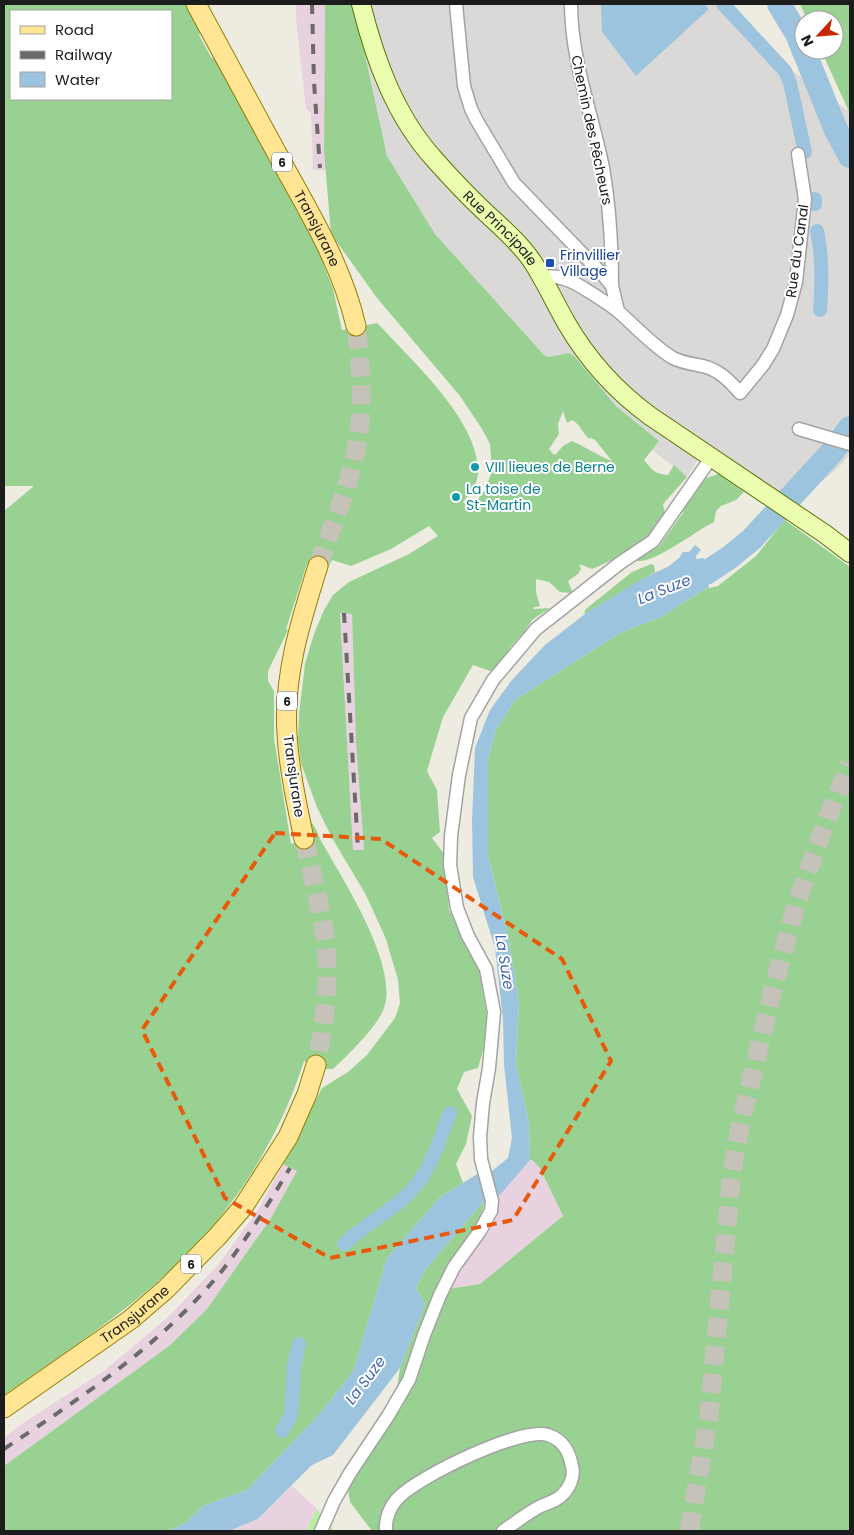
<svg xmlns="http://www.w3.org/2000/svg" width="854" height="1535" font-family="Poppins,sans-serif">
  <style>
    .residential { fill: #dad9d8 }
    .industrial { fill: #e8d2df }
    .grass { fill: #b9eda2 }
    .forest { fill: #99d192; fill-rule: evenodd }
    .water { fill: #9dc4df }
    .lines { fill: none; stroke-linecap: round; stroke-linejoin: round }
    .canal { stroke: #9dc4df; stroke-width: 14 }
    .river { stroke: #9dc4df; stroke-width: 24 }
    .primary-tunnel { stroke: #c4c2b9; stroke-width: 19; stroke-dasharray: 19 9; stroke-linecap: butt }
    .street-casing { stroke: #a3a3a3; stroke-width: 15 }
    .secondary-casing { stroke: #537500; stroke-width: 20 }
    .primary-casing { stroke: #937e00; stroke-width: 21 }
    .street { stroke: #fff; stroke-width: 12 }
    .secondary { stroke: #ebfeaf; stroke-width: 18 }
    .primary { stroke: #ffe594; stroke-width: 19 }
    .rail { stroke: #6a6a6a; stroke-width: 4; stroke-dasharray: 10 10; stroke-linecap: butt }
    .marked { fill: none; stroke: #e8590c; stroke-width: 4; stroke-dasharray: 10 6; stroke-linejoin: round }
    .transit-dot { fill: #1a4fb4; stroke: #fff; stroke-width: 2 }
    .culture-dot { fill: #0f9aa8; stroke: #fff; stroke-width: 2 }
    .labels { text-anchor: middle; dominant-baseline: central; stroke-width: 4; stroke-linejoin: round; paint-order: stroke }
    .shield { fill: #fff; stroke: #606060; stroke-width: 1 }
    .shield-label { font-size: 12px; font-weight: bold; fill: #1c1c1c }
    .street-label { font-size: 14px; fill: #1c1c1c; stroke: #fff }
    .transit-label { font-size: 14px; fill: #164399; stroke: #fff; text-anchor: start }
    .culture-label { font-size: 14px; fill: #0d838f; stroke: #fff; text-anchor: start }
    .water-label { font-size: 15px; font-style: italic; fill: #4265b1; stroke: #fff }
  </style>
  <rect width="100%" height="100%" fill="#eeece0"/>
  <path class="residential" d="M354,4H719L766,52L849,111L850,114V454L840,466L807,494L797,505L706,446L687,477L652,450L658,440L616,406L574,356L569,354L549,357L544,355L435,234L387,156Z"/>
  <path class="industrial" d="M296,4H325L324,151L326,170H313L311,113L306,109L296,18Z
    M340,613L352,614L356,743L364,850H353Z
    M530,1160H531L540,1168L563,1216L480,1284L448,1289L437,1283L480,1220L485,1200L500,1195Z
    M283,1164L298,1171L271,1218L207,1309L169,1346L4,1466V1438L23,1423L104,1371L167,1318L218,1265L258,1210Z
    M292,1486L317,1509L306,1531H229L258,1519Z"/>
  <path class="grass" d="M317,1509L334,1531H306Z"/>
  <path class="forest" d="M4,4H186L201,33L199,35L211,57L215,59L324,261L323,263L333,289L342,330L377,323L383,329C415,364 479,422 478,472C478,483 470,494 463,502L470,509L485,490L492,471L490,444L482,429L460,396L377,298L331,234L324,151L325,4H354L387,156L435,234L544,355L549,357L569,353L574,356L616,406L659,441L644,460C653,470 652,473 668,475L674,465L687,477L663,504L667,522C647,544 618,558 592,569L579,564L581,569L578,574L568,581L572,591L570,593L560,592L549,582L536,579V592L540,606L532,608L535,609L550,608L532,620L525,631L510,647L506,656L493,672L473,665L443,717L427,771L437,790L440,832L432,838L444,854L449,910L479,969L486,1010L487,1037L478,1068L464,1072L457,1089L472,1116L466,1144L456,1164L463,1183L440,1197L387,1258L353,1372L317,1417L247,1490L203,1506L186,1523L168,1531H4V1466L169,1346L207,1309L271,1218L297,1171L283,1164L322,1088L348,1072L367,1055L395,1018L400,1003L398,980L386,939L366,895L332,838L316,805L301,763L298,740L299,714L305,664L314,634L324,610L333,595L349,582L409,554L438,536L429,526L391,549L351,566L332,560L327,570L307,564L286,629L288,630L268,671V681L274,691V738L291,844L312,838L309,820C316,825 319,839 324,846C344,881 399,967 384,1008C378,1026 347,1056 333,1069H323L304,1061C275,1153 217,1235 142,1295C98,1331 50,1363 4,1395V511L34,486H4ZM11,11H171V99H11ZM563,411L567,423L572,420C580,424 582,432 589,439L591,438L595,440L612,461C598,456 586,447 572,441L563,446L556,454L554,455L549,449L559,434L558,424ZM340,613L352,614L356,743L364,850H353Z
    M800,4H850V114L821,50H834V20H807Z
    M719,474L744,492L736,500L721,506L716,511L714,522C695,531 656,563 637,561L638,558L659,546L683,513L684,509L706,478Z
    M785,520L850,567V1531H372L350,1502L346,1478L396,1395L400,1368L425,1304L416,1288L424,1271L485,1200L480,1220L438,1282L448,1289L480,1284L563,1216L540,1168L532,1160H530L529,1122L516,1065L519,1002L508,936L488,856V759L496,730L515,700L620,633L661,617L705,589L718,586L756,556Z
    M651,564L654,565L655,572L585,614L584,613L586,609L632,572Z"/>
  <path class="water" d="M601,4H704L709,9L636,76L602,32Z
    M695,545L701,550L696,556V559L704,558L709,588L705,589L661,617L620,633L515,700L496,730L488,759V856L508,936L519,1002L516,1065L529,1122L530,1160L500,1195L485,1200L424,1271L416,1288L425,1304L400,1368L333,1455L312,1465L258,1519L229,1531H168L186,1523L203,1506L247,1490L317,1417L353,1372L387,1258L440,1197L479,1173L492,1171L508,1158L512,1138L504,1065L503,1020L495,948L473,877L472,820L475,748L490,710L511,681L545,645L585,614L642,579L669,566L679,558L683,552H689Z"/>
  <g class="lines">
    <path class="canal" d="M723,4L785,71L790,83L805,152
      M815,199V204
      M817,231C823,257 822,284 820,310
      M344,1244C363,1226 386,1214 405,1197C430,1175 438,1143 450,1113
      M282,1431L291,1415L294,1367L299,1344"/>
    <path class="river" d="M779,4L797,34L836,130L850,156
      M677,583L706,573L730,557L752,539L833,451L850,428"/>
    <path class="primary-tunnel" d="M318,566C332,527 349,486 357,445C364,405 361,365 356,326
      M304,839C313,880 326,922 327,963C328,998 323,1031 316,1065
      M689,1531L709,1415L732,1171L741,1122L774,985L797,902L828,816L850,764"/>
    <g class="street-casing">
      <path id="street" d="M456,4L464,86L471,109L477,121L514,183L604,276L612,286L618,311
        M571,4C571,60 592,113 603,168C610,208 612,247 612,286
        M542,277C560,274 574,282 588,291C599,298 611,305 620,313C637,328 654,347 673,358C683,363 693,364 703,366C719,370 730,381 740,393L763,365L773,349L787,315L796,282L805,199L798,154
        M799,429L850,444
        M321,1531L334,1501L350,1473L388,1416L409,1380L424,1335L440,1295L454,1267L480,1231L491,1211L492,1201L481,1159L480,1137L483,1103L489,1068L494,1012L486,969L468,936L457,908L450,865L451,836L459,775L471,718L493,680L536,629L620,563L653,541L711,458
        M386,1531C385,1519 390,1506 399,1497C420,1476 520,1427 548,1435C563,1440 569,1451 572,1466C575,1477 569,1489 561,1496C556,1501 547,1503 541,1506C527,1513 515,1523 503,1531"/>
    </g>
    <g class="secondary-casing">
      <g id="secondary">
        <path id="s1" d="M361,4C375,60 395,116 435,160C451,178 467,195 485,212C501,227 519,242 532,261C545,281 555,303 567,324C588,360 616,391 650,416L825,534L850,553"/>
      </g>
    </g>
    <g class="primary-casing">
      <g id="primary">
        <path id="s2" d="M196,4C226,60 256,115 286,170C314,220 343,270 356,326"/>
        <path d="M304,839C297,805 289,769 287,734C283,676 301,620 318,566"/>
        <path id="s3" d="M4,1408L130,1320L166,1289L217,1237L243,1207L288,1137L307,1094L316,1065"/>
      </g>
    </g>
    <use href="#street" class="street"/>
    <use href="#secondary" class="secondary"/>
    <use href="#primary" class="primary"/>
    <path class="rail" d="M312,4L314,82L320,168
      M344,613L358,849
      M4,1449C82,1397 161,1345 221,1272C247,1239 269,1203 290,1168"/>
  </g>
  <path class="marked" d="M275,833L381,839L562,959L611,1061L513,1220L330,1258L225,1198L142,1030Z"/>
  <rect class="transit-dot" x="545" y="258" width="10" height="10" rx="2.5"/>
  <g class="culture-dot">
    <circle cx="475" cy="467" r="5"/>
    <circle cx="456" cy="497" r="5"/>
  </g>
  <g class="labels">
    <g class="shield">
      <rect x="272" y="152.5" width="20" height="19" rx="4"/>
      <rect x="277" y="691.5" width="20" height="19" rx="4"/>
      <rect x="181" y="1254.5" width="20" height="19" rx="4"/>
    </g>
    <g class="shield-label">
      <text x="282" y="162">6</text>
      <text x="287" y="701">6</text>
      <text x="191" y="1264">6</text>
    </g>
    <g class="street-label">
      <text transform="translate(592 130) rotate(78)">Chemin des Pêcheurs</text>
      <text stroke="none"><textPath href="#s2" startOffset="255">Transjurane</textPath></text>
      <text stroke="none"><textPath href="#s1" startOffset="269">Rue Principale</textPath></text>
      <text transform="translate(797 251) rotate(-82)">Rue du Canal</text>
      <text transform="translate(294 776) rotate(82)">Transjurane</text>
      <text stroke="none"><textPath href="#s3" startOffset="161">Transjurane</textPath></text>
    </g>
    <g class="transit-label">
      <text x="560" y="255">Frinvillier<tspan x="560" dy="16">Village</tspan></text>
    </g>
    <g class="culture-label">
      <text x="485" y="467">VIII lieues de Berne</text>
      <text x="466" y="489">La toise de<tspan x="466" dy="16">St-Martin</tspan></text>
    </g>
    <g class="water-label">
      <text transform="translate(664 589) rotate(-22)">La Suze</text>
      <text transform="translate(505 962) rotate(81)">La Suze</text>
      <text transform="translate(365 1380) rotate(-53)">La Suze</text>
    </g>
  </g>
  <rect width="854" height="1535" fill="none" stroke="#1c1c1c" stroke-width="10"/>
  <rect x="10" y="10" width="162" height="90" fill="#ffffff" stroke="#a4a4a4"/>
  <rect x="20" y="26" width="25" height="8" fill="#ffe594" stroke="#a4a4a4"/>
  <text x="55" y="35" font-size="15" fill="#1c1c1c">Road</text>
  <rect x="20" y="51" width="25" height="8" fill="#6a6a6a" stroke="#a4a4a4"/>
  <text x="55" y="60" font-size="15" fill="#1c1c1c">Railway</text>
  <rect x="20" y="72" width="25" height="15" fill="#9dc4df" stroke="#a4a4a4"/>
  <text x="55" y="85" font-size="15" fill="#1c1c1c">Water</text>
  <g transform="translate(819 35) rotate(244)"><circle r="24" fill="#ffffff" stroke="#a4a4a4"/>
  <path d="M0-4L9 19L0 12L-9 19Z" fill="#c72500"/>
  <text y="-8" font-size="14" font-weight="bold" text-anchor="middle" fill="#1c1c1c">N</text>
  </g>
</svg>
